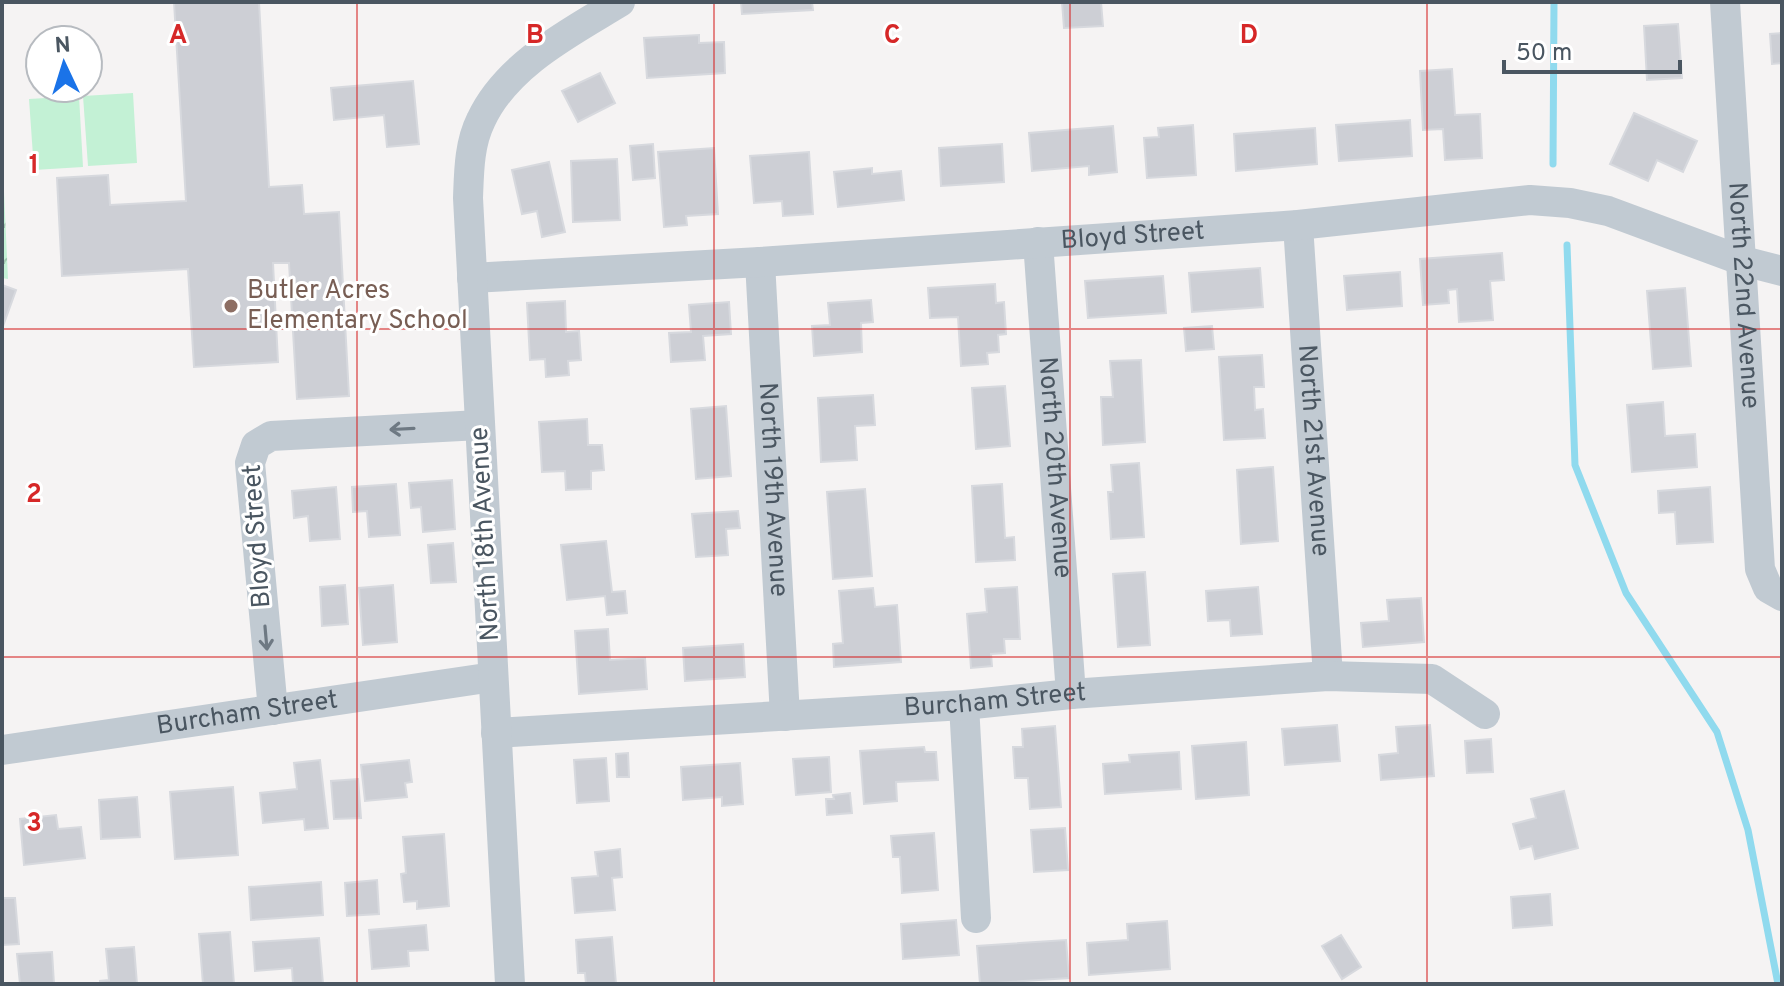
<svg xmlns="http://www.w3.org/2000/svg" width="1784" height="986" font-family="Overpass,sans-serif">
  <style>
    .forest { fill: url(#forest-crowns) }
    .pitch { fill: #c3f1d5 }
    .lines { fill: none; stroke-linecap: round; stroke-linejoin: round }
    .stream { stroke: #90daee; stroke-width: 7 }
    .building { fill: #cdcfd5; stroke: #d7d9de; stroke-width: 2 }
    .minor { stroke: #c1cad2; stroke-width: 30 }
    .oneway { stroke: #6e7983 }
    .grid { fill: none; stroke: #d62828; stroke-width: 2; stroke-opacity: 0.55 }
    .education-dot { fill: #8d6e63; stroke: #fff; stroke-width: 3 }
    .labels { text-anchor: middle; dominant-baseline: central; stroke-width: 6; stroke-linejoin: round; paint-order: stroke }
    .street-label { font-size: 26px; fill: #4a5661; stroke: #fff }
    .education-label { font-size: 26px; fill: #785e54; stroke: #fff; text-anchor: start }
    .grid-label { font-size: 26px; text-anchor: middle; font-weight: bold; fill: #d62828; stroke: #fff; stroke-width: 6; stroke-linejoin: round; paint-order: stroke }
  </style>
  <defs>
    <pattern id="forest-crowns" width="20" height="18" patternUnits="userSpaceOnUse" patternTransform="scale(2)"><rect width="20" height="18" fill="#c3f1d5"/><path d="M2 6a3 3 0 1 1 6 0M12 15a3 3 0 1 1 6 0" fill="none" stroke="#a0c6b0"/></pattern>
  </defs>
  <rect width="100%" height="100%" fill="#f5f3f3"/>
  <path class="forest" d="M2,148L8,279L2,278Z"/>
  <path class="pitch" d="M133,93L137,163L88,166L83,96Z
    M79,96L83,167L34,170L29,99Z"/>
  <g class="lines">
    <path class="stream" d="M1553,164L1554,2
      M1567,245L1575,465L1626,593L1717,732L1748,830L1778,984"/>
  </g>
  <path class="building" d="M174,2H259L269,187L302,185L304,214L339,212L349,396L297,399L289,263H273L278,362L194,367L188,269L62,276L57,178L108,175L110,205L186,201Z
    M741,2H812L813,10L742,14Z
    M1062,2H1101L1103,26L1064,28Z
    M1678,24L1682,78L1647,80L1644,26Z
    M1782,33V63L1772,64L1770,34Z
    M699,35V43L724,42L725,73L647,78L644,38Z
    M1452,69L1455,115L1480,114L1482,158L1445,160L1443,129L1423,130L1420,71Z
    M600,73L615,103L578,122L562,91Z
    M413,81L419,144L387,147L384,115L334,120L331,88Z
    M1634,113L1697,141L1683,172L1657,160L1648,181L1610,164Z
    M1410,120L1412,156L1339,161L1336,125Z
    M1193,125L1196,175L1147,178L1144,138L1159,137L1158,128Z
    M1113,126L1117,172L1089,175V166L1032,171L1029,133Z
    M1315,128L1317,164L1236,171L1234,134Z
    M653,144L655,178L633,180L630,146Z
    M1002,144L1004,182L941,186L939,148Z
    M714,148L718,214L686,216L687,225L664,227L658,152Z
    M809,152L813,214L783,216L782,201L754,203L750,156Z
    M617,159L620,220L573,222L571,161Z
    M549,162L565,232L542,237L537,211L522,214L512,170Z
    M872,168V174L901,171L904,200L838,207L834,172Z
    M1502,253L1504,280L1490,281L1493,320L1459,322L1457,289L1448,290L1449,303L1423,305L1420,259Z
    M1260,268L1263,307L1192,312L1189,273Z
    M1400,272L1402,306L1347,310L1344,276Z
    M1163,276L1166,313L1088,318L1085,281Z
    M995,284L996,303L1004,302L1006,334L998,335L999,352L987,353L988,364L961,366L958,317L930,318L928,288Z
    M2,285L16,290L2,329Z
    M1685,288L1691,366L1653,369L1647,291Z
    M871,300L873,322L861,323L862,352L814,356L812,326L830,325L828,303Z
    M565,301L566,332L579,331L581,360L568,361L569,375L546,377L545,359L530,360L527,303Z
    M729,302L731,334L703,336L705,360L671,362L669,333L691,332L689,305Z
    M1212,326L1214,349L1186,351L1184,328Z
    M1262,355L1264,387H1254L1255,410L1263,409L1265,438L1224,440L1219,357Z
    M1141,360L1145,442L1103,445L1101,397H1113L1110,361Z
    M1005,386L1010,446L976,449L972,388Z
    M873,395L875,425L855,426L857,460L821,462L818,398Z
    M1663,402L1665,436L1695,434L1697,467L1632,472L1627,405Z
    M726,406L731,476L696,479L691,409Z
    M587,419L588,445H602L604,470L591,471V489L566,490L565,471L542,472L539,422Z
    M1139,463L1144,537L1111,539L1108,492H1113L1111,465Z
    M1273,467L1278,541L1241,544L1237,470Z
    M452,480L455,529L423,532L421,507L411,508L409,483Z
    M396,484L400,535L369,537L367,511L353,512L352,487Z
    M1002,484L1005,538L1014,537L1015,560L976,562L972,486Z
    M336,487L340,539L310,541L308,516L294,518L292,491Z
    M1710,487L1713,542L1677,544L1675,512L1659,513L1658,491Z
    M865,489L872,576L833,579L827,492Z
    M738,511L740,528L726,529L728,555L696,557L692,514Z
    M606,541L612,592L625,591L627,613L607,615L605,596L567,600L561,545Z
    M453,543L456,582L431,583L428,545Z
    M1145,572L1150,645L1118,647L1113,574Z
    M345,585L348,624L322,626L320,587Z
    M393,585L397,642L363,645L359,588Z
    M1017,587L1020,639H1004L1005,653L991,654L992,666L971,668L967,614L987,612L985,589Z
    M1258,587L1262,634L1231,636L1230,620L1208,621L1206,591Z
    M873,588L875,607L897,605L901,662L834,667L833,644L843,643L839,591Z
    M1421,598L1424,642L1363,647L1361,623L1389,621L1387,600Z
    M608,629L610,660L645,658L647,689L579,694L575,631Z
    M743,644L745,677L685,681L683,648Z
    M1337,725L1340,761L1285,765L1282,729Z
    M1430,725L1434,776L1381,780L1379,755L1398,753L1396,727Z
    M1055,726L1061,807L1030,809L1028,778H1015L1013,747H1023L1022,729Z
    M1491,739L1493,772L1467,773L1465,741Z
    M1246,742L1249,795L1196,799L1192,746Z
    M924,747L925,752H936L938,780L896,782L897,801L864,804L860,751Z
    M1179,752L1181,789L1105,794L1103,764L1130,762L1129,755Z
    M628,753L629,777H617L616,754Z
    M829,757L831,792L796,795L793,759Z
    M606,758L609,801L577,803L574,760Z
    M320,760L328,828L305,830L304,819L263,823L260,793L297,789L294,763Z
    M409,760L412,782L405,783L407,797L365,801L361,765Z
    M740,763L743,804L722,806V797L683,800L681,767Z
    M358,779L361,818L334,819L331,781Z
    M233,787L238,855L175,859L170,792Z
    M1564,791L1578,848L1535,859L1532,846L1520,849L1513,824L1536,818L1531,799Z
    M850,793L852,813L827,815L826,799H834L833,795Z
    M137,797L140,837L101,839L99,800Z
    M56,815L58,829L81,827L85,858L24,865L20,819Z
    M1065,828L1068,870L1034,872L1031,830Z
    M934,833L938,890L902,893L900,857H893L891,836Z
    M444,834L449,906L417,909V901L404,902L401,874L406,873L403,837Z
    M620,849L622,877L612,878L615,910L575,913L572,878L598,876L595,852Z
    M377,880L379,914L347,916L345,883Z
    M321,882L323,915L251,920L249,887Z
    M1550,894L1552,925L1513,928L1511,897Z
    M2,898H15L19,944L2,945Z
    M956,920L959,955L903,959L901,924Z
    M1167,921L1170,969L1089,975L1087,943L1128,940L1127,924Z
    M426,925L428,950L408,951L409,966L372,969L369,930Z
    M230,932L234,984H203L199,934Z
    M1341,935L1361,967L1342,979L1322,946Z
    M612,937L616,984H586L585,973H578L576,940Z
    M319,938L323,984H293L292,968L255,971L253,942Z
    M1066,940L1069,978L980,984L977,946Z
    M134,947L137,984H100V981L109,980L106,949Z
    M52,952L54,984H20L17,954Z"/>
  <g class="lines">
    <g class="minor">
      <path id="s1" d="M1725,2L1760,569L1768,588L1782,596"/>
      <path id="s2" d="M1298,225L1328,676"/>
      <path id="s3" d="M1038,242L1071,694"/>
      <path id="s4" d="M760,262L785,716"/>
      <path id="s5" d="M472,278L760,262L1298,225L1530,200L1570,203L1608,211L1743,261L1782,271"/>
      <path d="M964,705L976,918"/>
      <path d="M273,710L250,463L256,445L271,436L480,425"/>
      <path id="s6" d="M496,733L964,705L1071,694L1328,676L1432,679L1485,714"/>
      <path id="s7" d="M2,750L493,677"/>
      <path d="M510,984L468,198C469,172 469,144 481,120C507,64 571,32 620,2"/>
    </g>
  </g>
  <defs><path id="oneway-shaft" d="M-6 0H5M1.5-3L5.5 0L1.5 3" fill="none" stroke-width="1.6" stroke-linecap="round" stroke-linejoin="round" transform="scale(2)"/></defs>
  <g class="oneway">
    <use href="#oneway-shaft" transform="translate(402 429) rotate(177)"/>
    <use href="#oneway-shaft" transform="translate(266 638) rotate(85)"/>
  </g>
  <path class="grid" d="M357,2V984M714,2V984M1070,2V984M1427,2V984M2,329H1782M2,657H1782"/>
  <circle class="education-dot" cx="231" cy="306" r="8"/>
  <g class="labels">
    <g class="street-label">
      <text stroke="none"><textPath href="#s5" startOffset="662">Bloyd Street</textPath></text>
      <text stroke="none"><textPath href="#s1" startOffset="294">North 22nd Avenue</textPath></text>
      <text stroke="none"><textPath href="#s2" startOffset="226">North 21st Avenue</textPath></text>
      <text stroke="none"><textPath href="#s3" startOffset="226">North 20th Avenue</textPath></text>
      <text stroke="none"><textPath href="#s4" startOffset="228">North 19th Avenue</textPath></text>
      <text transform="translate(486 534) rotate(-93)">North 18th Avenue</text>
      <text transform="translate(258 536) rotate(-94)">Bloyd Street</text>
      <text stroke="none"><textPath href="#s6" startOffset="500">Burcham Street</textPath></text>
      <text stroke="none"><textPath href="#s7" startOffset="248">Burcham Street</textPath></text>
    </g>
    <g class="education-label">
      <text x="247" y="291">Butler Acres<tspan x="247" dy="30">Elementary School</tspan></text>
    </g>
  </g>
  <g class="grid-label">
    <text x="178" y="43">A</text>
    <text x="535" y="43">B</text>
    <text x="892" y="43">C</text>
    <text x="1249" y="43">D</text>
    <text x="34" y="173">1</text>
    <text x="34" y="502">2</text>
    <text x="34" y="831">3</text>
  </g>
  <rect width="1784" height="986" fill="none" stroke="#4a5661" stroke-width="8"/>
  <g transform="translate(64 64) rotate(356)"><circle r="38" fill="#ffffff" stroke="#b7bbc0" stroke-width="2"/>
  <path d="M0-6L14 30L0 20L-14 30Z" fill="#1a73e8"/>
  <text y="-12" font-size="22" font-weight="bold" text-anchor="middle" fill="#4a5661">N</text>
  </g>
  <path d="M1504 60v12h176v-12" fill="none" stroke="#4a5661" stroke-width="4"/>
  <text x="1516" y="60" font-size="24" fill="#4a5661" stroke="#ffffff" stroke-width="6" paint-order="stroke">50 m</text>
</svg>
